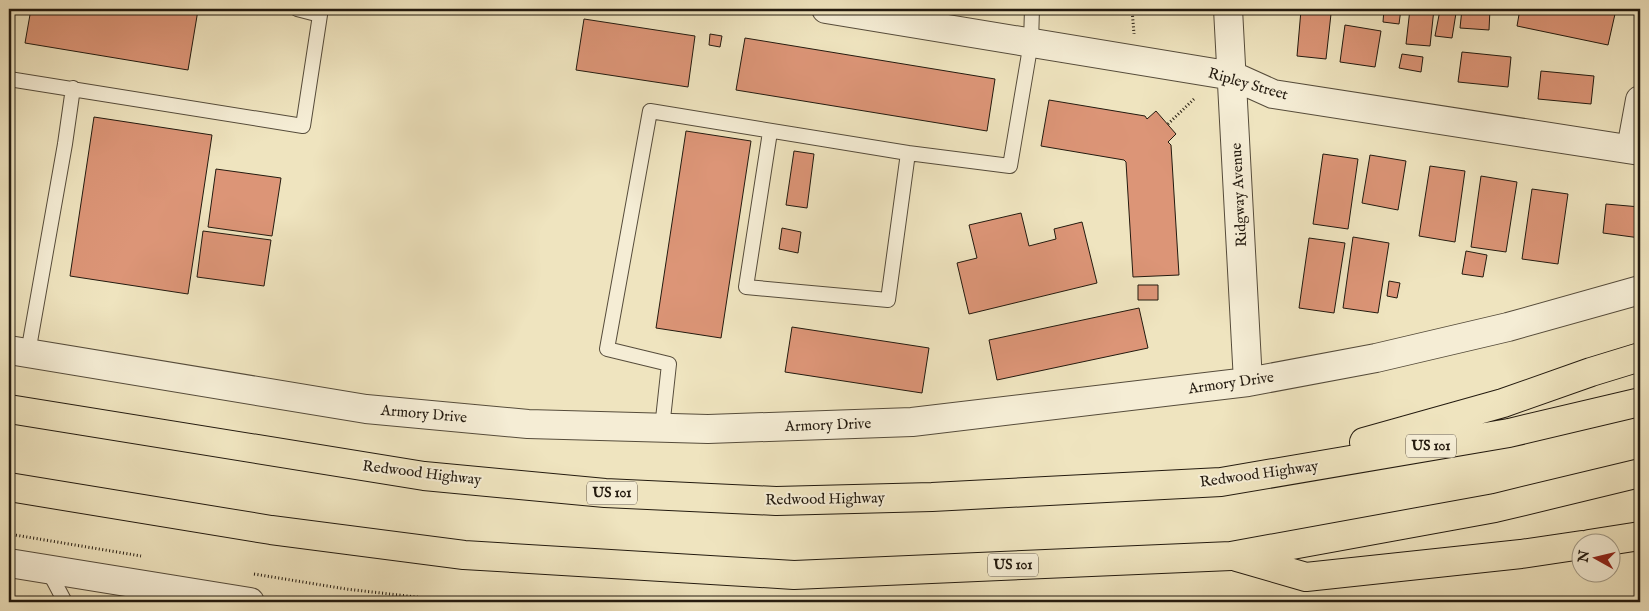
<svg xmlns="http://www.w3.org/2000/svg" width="1649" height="611" font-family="'IM FELL English',serif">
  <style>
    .building { fill: #dc9577; stroke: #231a0f }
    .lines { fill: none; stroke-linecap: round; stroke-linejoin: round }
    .service-casing { stroke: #564c3b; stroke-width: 16 }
    .minor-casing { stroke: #564c3b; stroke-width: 30 }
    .tertiary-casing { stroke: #564c3b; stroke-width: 30 }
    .motorway-casing { stroke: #231a0f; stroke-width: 30 }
    .path { stroke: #231a0f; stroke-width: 3; stroke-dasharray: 1 2.5; stroke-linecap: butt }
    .service { stroke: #f5edd5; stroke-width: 14 }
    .minor { stroke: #f5edd5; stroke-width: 28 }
    .tertiary { stroke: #f5edd5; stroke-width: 28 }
    .motorway { stroke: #efe4bf; stroke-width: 28 }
    .labels { text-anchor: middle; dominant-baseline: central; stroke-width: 4; stroke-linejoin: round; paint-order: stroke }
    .shield { fill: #f5edd5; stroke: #62594a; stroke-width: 1 }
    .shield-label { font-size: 14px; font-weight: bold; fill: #231a0f }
    .street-label { font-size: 15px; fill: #231a0f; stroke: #f5edd5 }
  </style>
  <rect width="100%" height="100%" fill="#efe4bf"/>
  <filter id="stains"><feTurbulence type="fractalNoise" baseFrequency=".004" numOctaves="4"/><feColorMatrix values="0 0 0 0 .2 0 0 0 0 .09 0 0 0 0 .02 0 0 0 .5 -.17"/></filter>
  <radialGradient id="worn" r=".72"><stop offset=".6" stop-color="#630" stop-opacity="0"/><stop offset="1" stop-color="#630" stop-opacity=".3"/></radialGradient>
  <path class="building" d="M31,9L198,10L188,70L25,43Z
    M1384,9H1401L1399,24L1383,22Z
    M1410,9H1434L1430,46L1406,44Z
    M1462,9H1490L1489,30L1460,28Z
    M1520,9H1586L1615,14L1608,45L1517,26Z
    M1301,10L1331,14L1326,59L1297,56Z
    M1440,10L1456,13L1452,38L1435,36Z
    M584,19L695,36L688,87L576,70Z
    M1345,25L1381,31L1375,67L1340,62Z
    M710,34L722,36L720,47L709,45Z
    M745,38L995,79L987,131L736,90Z
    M1462,52L1511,57L1508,87L1458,82Z
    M1402,54L1423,57L1421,72L1399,68Z
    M1541,71L1594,76L1591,104L1538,99Z
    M1049,100L1145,116L1147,119L1156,111L1176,134L1168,142L1171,145L1179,275L1133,277L1126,162L1124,160L1041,146Z
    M94,117L212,135L188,294L70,276Z
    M686,131L751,141L721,338L656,328Z
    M794,151L814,154L807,208L786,205Z
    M1323,154L1358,159L1348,229L1313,224Z
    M1370,155L1406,161L1398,210L1362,203Z
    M1430,166L1465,171L1455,242L1419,236Z
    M216,169L281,178L272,236L208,227Z
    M1481,176L1517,182L1506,252L1471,247Z
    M1532,189L1568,194L1558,264L1522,259Z
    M1606,204L1640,207V238L1603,233Z
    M1021,213L1029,246L1056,239L1054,229L1082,222L1097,283L969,314L957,263L977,258L969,225Z
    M782,228L801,232L798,253L779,249Z
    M203,231L271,240L264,286L197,277Z
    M1353,237L1389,243L1378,313L1343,308Z
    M1309,238L1345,243L1334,313L1299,308Z
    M1466,251L1487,255L1483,277L1462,274Z
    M1389,281L1400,283L1397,298L1387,296Z
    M1138,285H1158V300H1138Z
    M1139,308L1148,348L997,380L989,340Z
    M792,327L929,348L922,393L785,372Z"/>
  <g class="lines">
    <g class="service-casing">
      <path id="service" d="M9,79L303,126L320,15L297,9
        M908,153L1010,166L1031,42L1032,9
        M28,353L65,144L73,88
        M662,428L669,364L607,349L650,111L908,153L888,300L746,287L770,132
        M48,570L65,602"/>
    </g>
    <g class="minor-casing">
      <path id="minor" d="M826,9L1233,76L1273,94L1640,151
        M1228,9L1248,382
        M1631,149L1640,100
        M9,350L366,409L528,424L708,429L912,422L1248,382L1376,358L1508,327L1640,290"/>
    </g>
    <g class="tertiary-casing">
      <path id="tertiary" d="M9,563L250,602"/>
    </g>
    <g class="motorway-casing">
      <path id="motorway" d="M9,409L424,476L605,493L776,501L932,497L1221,482L1509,433L1640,402
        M1364,442L1503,403L1591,372L1640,357
        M9,487L271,530L464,555L794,575L1231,556L1495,508L1640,473
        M1589,544L1640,536
        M1237,557L1306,577L1521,554L1582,545"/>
    </g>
    <path class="path" d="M1132,9L1134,34
      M1168,124L1194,99
      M9,534L141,556
      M254,574L346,589L460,602"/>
    <use href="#service" class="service"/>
    <use href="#minor" class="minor"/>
    <use href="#tertiary" class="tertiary"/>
    <use href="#motorway" class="motorway"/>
  </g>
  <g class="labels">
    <g class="shield">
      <rect x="1406" y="434.5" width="50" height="23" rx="4"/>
      <rect x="587" y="481.5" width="50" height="23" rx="4"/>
      <rect x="988" y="553.5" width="50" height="23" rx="4"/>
    </g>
    <g class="shield-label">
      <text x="1431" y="446">US 101</text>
      <text x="612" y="493">US 101</text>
      <text x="1013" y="565">US 101</text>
    </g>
    <g class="street-label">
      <text transform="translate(1248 84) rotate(16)">Ripley Street</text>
      <text transform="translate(1239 195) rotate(-93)">Ridgway Avenue</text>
      <text transform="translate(1231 383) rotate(-8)">Armory Drive</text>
      <text transform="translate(424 414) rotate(5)">Armory Drive</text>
      <text transform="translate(828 425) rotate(-2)">Armory Drive</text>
      <text transform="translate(422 473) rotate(7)">Redwood Highway</text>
      <text transform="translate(1259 474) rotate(-8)">Redwood Highway</text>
      <text transform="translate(825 499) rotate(-1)">Redwood Highway</text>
    </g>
  </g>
  <rect width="1649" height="611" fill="none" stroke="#efe4bf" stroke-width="30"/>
  <rect x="10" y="10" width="1629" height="591" fill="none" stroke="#231a0f" stroke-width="2.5"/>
  <rect x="15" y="15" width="1619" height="581" fill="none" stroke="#231a0f"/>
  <g transform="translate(1596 558) rotate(278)"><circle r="24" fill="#f5edd5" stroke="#a19986"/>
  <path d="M0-4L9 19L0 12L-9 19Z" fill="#8f2418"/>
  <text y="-8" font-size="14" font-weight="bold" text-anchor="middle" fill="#231a0f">N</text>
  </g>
  <rect width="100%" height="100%" filter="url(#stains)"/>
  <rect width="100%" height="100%" fill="url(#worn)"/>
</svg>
